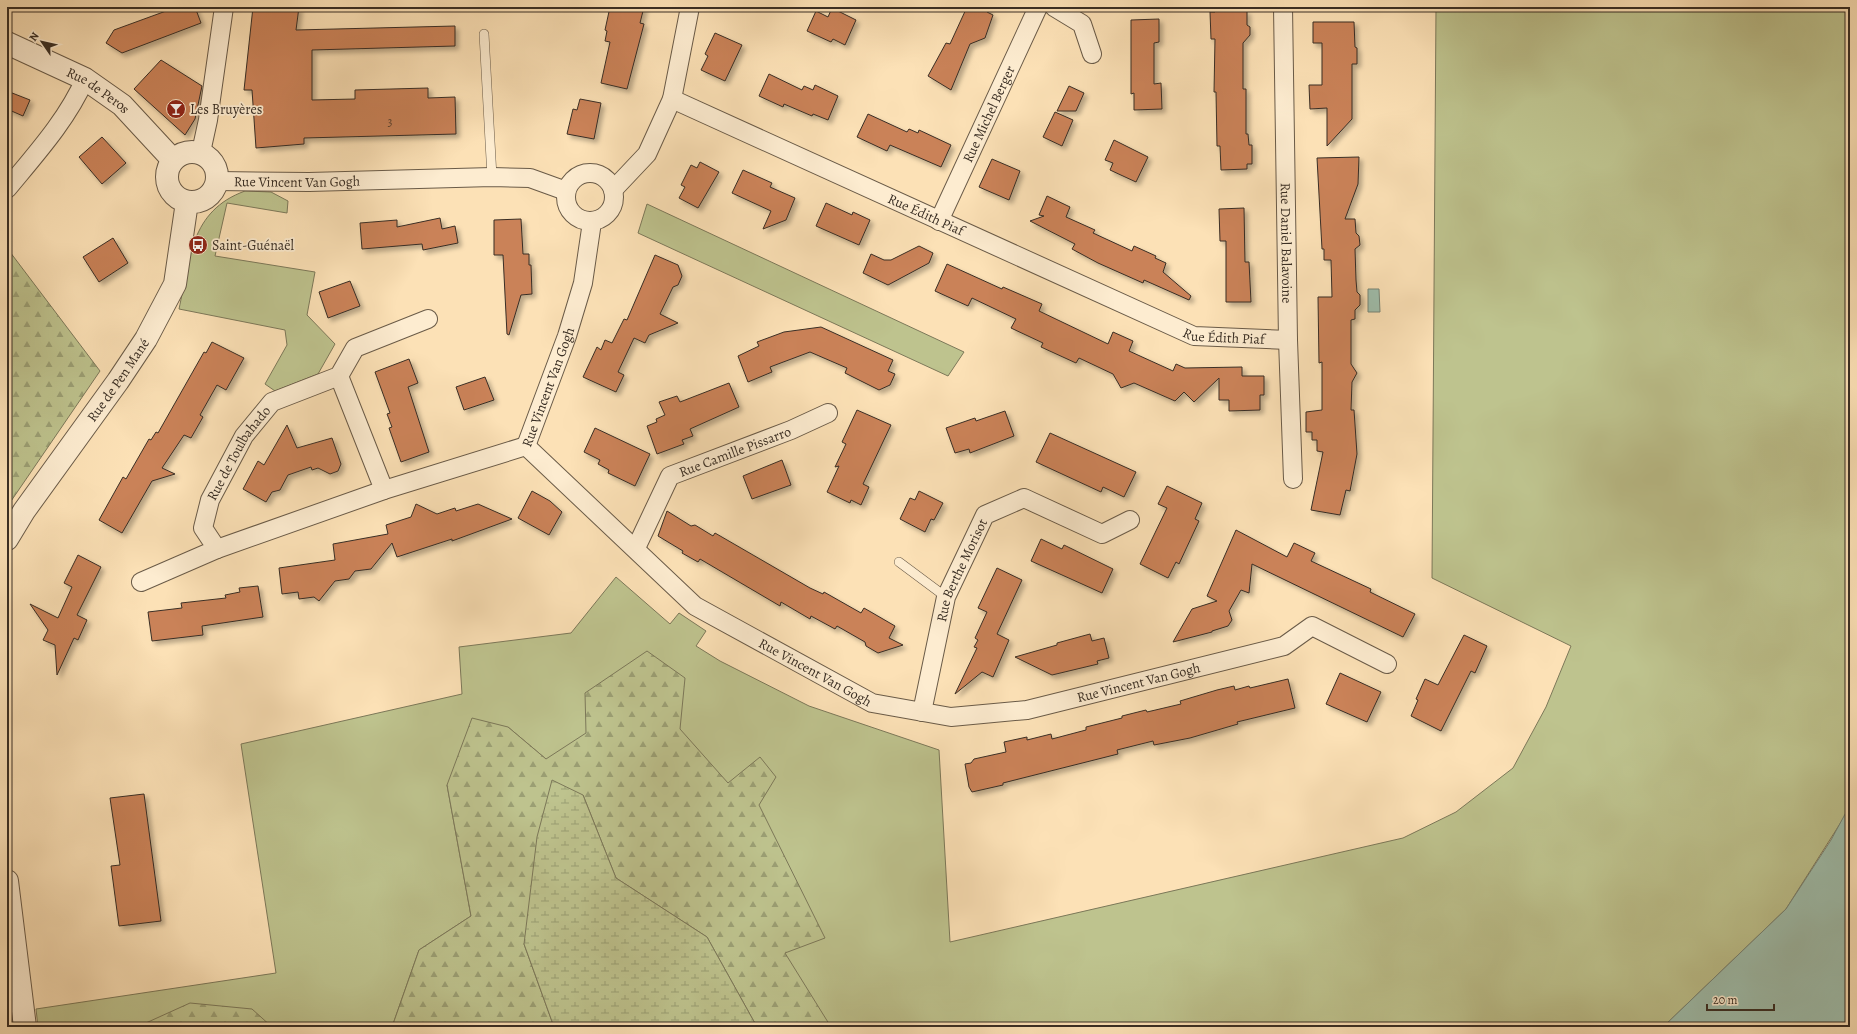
<svg xmlns="http://www.w3.org/2000/svg" width="1857" height="1034" font-family="Alegreya,serif">
  <style>
    .green { fill: #bec38e; stroke: #7c7859 }
    .forest { fill: url(#forest-firs); stroke: #7c7859 }
    .wetland { fill: url(#wetland-marsh); stroke: #7c7859 }
    .water { fill: #9fbeac; stroke: #768476 }
    .building { fill: #ca8259; stroke: #392e24; filter: url(#shadow) }
    .lines { fill: none; stroke-linecap: round; stroke-linejoin: round }
    .service-casing { stroke: #6a5b48; stroke-width: 10 }
    .minor-casing { stroke: #6a5b48; stroke-width: 20 }
    .tertiary-casing { stroke: #6a5b48; stroke-width: 24 }
    .service { stroke: #fdecd0; stroke-width: 9 }
    .minor { stroke: #fdecd0; stroke-width: 18 }
    .tertiary { stroke: #fdecd0; stroke-width: 22 }
    .labels { text-anchor: middle; dominant-baseline: central; stroke-width: 3.5; stroke-linejoin: round; paint-order: stroke }
    .number-label { font-size: 12px; fill: #5d4331 }
    .street-label { font-size: 14px; fill: #392e24; stroke: #fdecd0 }
    .poi-label { font-size: 14px; fill: #392e24; stroke: #fdecd0; text-anchor: start }
  </style>
  <defs>
    <pattern id="forest-firs" width="22" height="20" patternUnits="userSpaceOnUse"><rect width="22" height="20" fill="#bec38e"/><path d="M5 1l3.5 6h-7zM16 11l3.5 6h-7z" fill="#9b9f74"/></pattern>
    <pattern id="wetland-marsh" width="20" height="14" patternUnits="userSpaceOnUse"><rect width="20" height="14" fill="#bec38e"/><path d="M1 5h8M5 5V1M11 12h8M15 12V8" fill="none" stroke="#9b9f74"/></pattern>
    <filter id="shadow"><feDropShadow dx="3.5" dy="3.5" stdDeviation="2" flood-color="#0004"/></filter>
  </defs>
  <rect width="100%" height="100%" fill="#fce1b6"/>
  <filter id="stains"><feTurbulence type="fractalNoise" baseFrequency=".005" numOctaves="4"/><feColorMatrix values="0 0 0 0 .2 0 0 0 0 .09 0 0 0 0 .02 0 0 0 .5 -.17"/></filter>
  <radialGradient id="worn" r=".72"><stop offset=".6" stop-color="#630" stop-opacity="0"/><stop offset="1" stop-color="#630" stop-opacity=".3"/></radialGradient>
  <path class="green" d="M1436,7H1850V808L1786,909L1663,1027H769L546,759L508,727L447,785L471,916L419,950L392,1027H38L36,1009L276,973L241,744L462,694L459,647L571,633L616,577L670,624L679,613L706,631L696,646L720,661L809,706L939,750L950,942L1403,838L1456,812L1513,768L1546,707L1571,646L1432,578Z
    M245,191L271,192L288,201L287,213L227,203L215,256L315,272L307,315L335,344L318,374L275,391L265,384L287,345L285,330L179,309C190,259 190,211 245,191Z
    M647,204L964,352L948,376L638,233Z"/>
  <path class="forest" d="M7,248L100,371L7,507Z
    M647,651L685,678L680,729L728,783L760,757L776,777L759,805L825,938L785,953L831,1027H757L707,937L616,878L583,795L524,944L554,1027H392L419,950L471,916L447,785L472,718L508,727L546,759L586,733L585,693Z
    M190,1003L252,1009L272,1027H137Z"/>
  <path class="wetland" d="M552,780L583,795L616,878L707,937L757,1027H554L524,944L537,837Z"/>
  <path class="water" d="M1368,289H1379L1380,312H1368Z
    M1850,805V1027H1663L1786,909L1831,840Z"/>
  <path class="building" d="M177,7H195L201,23L122,53L106,43L114,30Z
    M253,7H299L296,30L455,26V46L312,50V100L355,99V90L428,88V98L455,97L456,134L304,138V144L256,148L252,90H244Z
    M610,7H644L640,23L644,24L627,89L601,83L610,42L605,41L607,31L605,30Z
    M967,7H989L987,12L993,15L985,38L970,44L951,90L928,76L946,43L950,44Z
    M1215,7H1241V11H1247V25L1250,27V35L1243,43V89H1246V134H1248L1249,145H1252V164H1247V169L1221,170L1220,146H1217L1216,92H1214L1215,39H1211L1210,12H1215Z
    M832,8L856,20L845,45L833,39L831,42L807,31L816,11L828,17Z
    M1159,19V42L1154,43V84L1161,83L1162,109L1134,110V93L1131,94V20Z
    M1313,22H1354L1355,47L1357,48V64H1352V119L1327,146V108L1310,109L1309,85H1322V43H1313Z
    M715,33L742,45L725,81L701,70L708,56L705,54Z
    M161,60L202,86L195,119L185,135L134,89Z
    M769,74L802,90L804,86L813,90L815,85L838,96L828,120L813,114L812,116L784,104L783,107L759,96Z
    M1069,86L1084,93L1076,111H1057Z
    M7,91L30,100L23,116L7,109Z
    M580,99L601,103L594,139L567,134L573,109L577,110Z
    M1055,112L1073,120L1062,146L1043,137Z
    M868,114L907,132L909,129L918,133L919,130L951,145L941,167L890,145L887,151L857,137Z
    M102,137L126,163L102,184L79,157Z
    M1114,140L1148,157L1136,182L1110,170L1113,163L1105,160Z
    M1359,157L1358,184L1345,219H1355L1356,233L1359,236L1360,245L1355,249L1356,280L1357,292L1360,295V305L1355,310V319L1351,320V364L1357,373L1352,382L1351,410H1354L1357,454L1350,491L1346,490L1340,515L1311,510L1323,452L1317,451V440H1312V432H1306V412L1322,410V362L1319,363L1318,297H1332L1331,260H1324V249H1322L1317,158Z
    M992,159L1020,171L1009,200L979,187Z
    M700,162L719,172L698,208L679,198L685,187L681,185L691,165L697,168Z
    M743,170L772,183L770,187L795,198L786,220L763,229L771,211L732,193Z
    M1047,196L1070,207L1066,217L1095,230L1093,233L1132,251L1134,246L1156,256L1155,258L1166,263L1163,272L1191,296L1189,300L1144,280L1143,283L1098,263L1072,249L1075,244L1030,221L1044,216L1039,215Z
    M826,203L852,215L853,212L870,220L859,245L816,226Z
    M1244,208L1245,262H1249L1251,302H1226V241H1220L1219,209Z
    M440,218L442,229L455,226L458,243L423,250L422,244L362,249L360,223L397,220V227Z
    M521,219L523,254H529V265H531L532,294L521,295L509,335L507,334L503,255H494V220Z
    M113,238L128,263L99,282L83,257Z
    M919,246L933,253L929,263L888,285L863,273L871,254L884,260H891Z
    M655,255L678,265L682,276L678,285L673,287L660,314L678,323L649,335L645,343L634,338L618,372L624,375L616,392L583,377L597,347L601,350L605,340L612,343L624,319L627,320Z
    M947,264L1002,289L1003,287L1042,304L1039,311L1108,344L1113,332L1133,341L1129,351L1173,371L1176,364L1185,368L1242,367V376H1264V395H1260V410L1229,411V400H1219V378L1194,402L1184,392L1175,401L1134,383L1121,388L1113,374L1079,358L1076,363L1041,347L1043,343L1011,328L1016,319L972,298L968,306L935,291Z
    M350,281L360,306L328,318L319,292Z
    M821,327L893,360L888,371L895,374L890,385L879,390L845,373L847,368L810,352L770,367L772,372L748,382L738,356L759,346L757,342L784,332Z
    M212,342L244,358L226,390L217,385L200,415L203,417L191,438L184,435L162,468L175,474L152,481L122,533L99,520L123,477L126,479L149,439L151,440L156,432L158,433L204,352L206,353Z
    M409,359L418,383L408,387L429,452L401,462L389,428L392,427L387,414L390,413L375,372Z
    M485,377L494,400L464,410L456,387Z
    M729,383L739,407L690,429L693,436L682,440L684,444L657,454L647,426L657,422L656,419L665,415L659,402L677,396L680,402Z
    M857,410L891,425L863,484L869,487L861,505L851,500L850,503L827,492L839,466L835,467L846,444L842,442Z
    M1005,411L1014,436L970,453L969,449L955,453L946,428L975,418L976,421Z
    M287,425L297,448L332,438L341,464L338,471L330,474L318,468L312,470L311,467L288,475L280,490L272,492L266,502L243,489L258,461L264,465Z
    M595,428L650,454L635,486L608,473L609,470L598,464L600,460L584,452Z
    M1050,433L1136,472L1124,497L1103,487L1101,492L1036,462Z
    M782,460L791,485L752,499L743,476Z
    M1167,486L1202,503L1195,519L1199,521L1179,564L1176,562L1168,578L1140,564L1167,508L1158,504Z
    M532,491L550,501L562,512L549,535L518,518Z
    M919,491L943,503L934,520L931,519L925,532L900,519L910,498L915,500Z
    M416,504L437,514L455,508L456,511L478,504L512,519L452,541V539L397,557L392,543L371,569L355,571L349,579L335,581L319,601L314,597L299,599L298,592L282,594L279,568L335,560L333,544L388,534L386,525L411,517Z
    M667,511L691,526L695,525L713,536L715,533L810,588L823,594L824,592L861,613L864,608L895,626L889,638L903,645L878,653L866,646L865,642L837,626L835,629L811,616L810,619L781,602L780,606L700,559L698,562L682,553L683,551L658,536Z
    M1236,530L1287,557L1294,543L1315,553L1311,561L1371,589L1370,592L1415,614L1403,637L1252,564L1249,593L1241,590L1229,611L1232,620L1228,626L1212,631V632L1173,642L1192,609L1217,601L1207,596Z
    M1041,539L1062,549L1064,545L1113,569L1102,593L1031,561Z
    M78,555L101,567L77,615L87,620L78,640L74,638L57,675L55,645L43,640L48,630L30,604L58,618L72,587L64,583Z
    M997,568L1022,580L997,634L1009,640L993,677L982,672L955,694L977,648L974,647L978,640L975,638L987,612L978,608Z
    M258,586L263,617L202,626L203,635L152,641L148,612L182,608L181,603L226,598L225,595L240,592L239,588Z
    M1090,634L1092,641L1104,638L1109,658L1097,661L1098,664L1052,675L1015,657L1057,645V643Z
    M1464,635L1487,646L1475,673L1471,671L1441,731L1411,716L1418,700L1416,699L1425,679L1438,685Z
    M1340,673L1381,692L1367,722L1326,704Z
    M1288,679L1295,708L1237,722L1238,724L1190,738L1154,745L1153,741L1117,750L1118,754L1003,783V785L972,792L969,787L965,764L971,763L974,759L1006,752L1004,742L1027,737V740L1051,734L1052,739L1086,730V727L1122,718V716L1146,710L1147,712L1181,704L1180,701L1217,690L1234,686L1235,690L1249,686L1250,688Z
    M144,794L161,921L119,926L111,866L120,865L110,798Z"/>
  <g class="lines">
    <g class="service-casing">
      <path id="service" d="M484,34L492,177
        M899,562L946,597"/>
    </g>
    <g class="minor-casing">
      <g id="minor">
        <path d="M1054,7L1082,24L1092,54"/>
        <path id="s1" d="M1283,7L1288,340L1293,479"/>
        <path id="s2" d="M672,99L1194,336L1288,340"/>
        <path d="M201,152L208,120L224,7"/>
        <circle cx="590" cy="197" r="24"/>
        <path id="s3" d="M217,181L309,182L492,177L530,178L566,191"/>
        <path d="M7,189C35,155 67,120 85,79"/>
        <path d="M613,190L647,154L672,99L690,7"/>
        <path id="s4" d="M939,221L1038,7"/>
        <path d="M339,376L384,490"/>
        <path id="s5" d="M526,446L695,606L872,703L951,717L1027,710L1284,646L1312,626L1387,664"/>
        <path id="s6" d="M526,446L567,336L583,283L592,222"/>
        <path id="s7" d="M636,548L670,476L791,430L828,413"/>
        <path d="M217,549L384,490L526,446"/>
        <path id="s8" d="M141,582L217,549L203,528L210,500L244,436L272,402L339,376L355,348L428,319"/>
        <path id="s9" d="M922,712L946,597L985,515L1024,498L1102,534L1130,520"/>
      </g>
    </g>
    <g class="tertiary-casing">
      <g id="tertiary">
        <path id="s10" d="M7,43L85,79L122,105L172,159"/>
        <circle cx="192" cy="177" r="25"/>
        <path id="s11" d="M7,539L24,511L118,381L146,339L175,284L187,202"/>
        <path d="M7,881L25,1027"/>
      </g>
    </g>
    <use href="#service" class="service"/>
    <use href="#minor" class="minor"/>
    <use href="#tertiary" class="tertiary"/>
  </g>
  <defs>
    <g id="bar-disc" transform="scale(1)"><circle r="9.5" fill="#8f2418" stroke="#fdecd0"/><path d="M-6-5H6L.8 .8V4.5H3.5V6h-7V4.5H-.8V.8Z" fill="#fff"/></g>
    <g id="bus-disc" transform="scale(1)"><circle r="9.5" fill="#8f2418" stroke="#fdecd0"/><path d="M-5-6H5V4H4V6H2V4H-2V6H-4V4H-5ZM-3.5-4V0h7V-4ZM-3.5 1.2v1.5H-2V1.2ZM2 1.2v1.5H3.5V1.2Z" fill="#fff"/></g>
  </defs>
  <g fill-rule="evenodd">
    <use href="#bar-disc" x="176" y="109"/>
    <use href="#bus-disc" x="198" y="245"/>
  </g>
  <g class="labels">
    <g class="number-label">
      <text x="390" y="122">3</text>
    </g>
    <g class="street-label">
      <text stroke="none"><textPath href="#s10" startOffset="103">Rue de Peros</textPath></text>
      <text stroke="none"><textPath href="#s4" startOffset="118">Rue Michel Berger</textPath></text>
      <text stroke="none"><textPath href="#s3" startOffset="80">Rue Vincent Van Gogh</textPath></text>
      <text stroke="none"><textPath href="#s2" startOffset="279">Rue Édith Piaf</textPath></text>
      <text stroke="none"><textPath href="#s1" startOffset="236">Rue Daniel Balavoine</textPath></text>
      <text stroke="none"><textPath href="#s2" startOffset="603">Rue Édith Piaf</textPath></text>
      <text stroke="none"><textPath href="#s11" startOffset="194">Rue de Pen Mané</textPath></text>
      <text stroke="none"><textPath href="#s6" startOffset="63">Rue Vincent Van Gogh</textPath></text>
      <text stroke="none"><textPath href="#s7" startOffset="149">Rue Camille Pissarro</textPath></text>
      <text stroke="none"><textPath href="#s8" startOffset="192">Rue de Toulbahado</textPath></text>
      <text stroke="none"><textPath href="#s9" startOffset="148">Rue Berthe Morisot</textPath></text>
      <text stroke="none"><textPath href="#s5" startOffset="370">Rue Vincent Van Gogh</textPath></text>
      <text stroke="none"><textPath href="#s5" startOffset="706">Rue Vincent Van Gogh</textPath></text>
    </g>
    <g class="poi-label">
      <text x="190" y="109">Les Bruyères</text>
      <text x="212" y="245">Saint-Guénaël</text>
    </g>
  </g>
  <rect width="1857" height="1034" fill="none" stroke="#fce1b6" stroke-width="24"/>
  <rect x="8" y="8" width="1841" height="1018" fill="none" stroke="#392e24" stroke-width="2"/>
  <rect x="12" y="12" width="1833" height="1010" fill="none" stroke="#392e24"/>
  <g transform="translate(42 42) rotate(304)" stroke="#fdecd0" stroke-width="3" paint-order="stroke">
  <path d="M0-3L7 15L0 10L-7 15Z" fill="#392e24"/>
  <text y="-6" font-size="11" font-weight="bold" text-anchor="middle" fill="#392e24">N</text>
  </g>
  <path d="M1707 1004v6h67v-6" fill="none" stroke="#392e24" stroke-width="2"/>
  <text x="1713" y="1004" font-size="12" fill="#392e24" stroke="#fdecd0" stroke-width="3" paint-order="stroke">20 m</text>
  <rect width="100%" height="100%" filter="url(#stains)"/>
  <rect width="100%" height="100%" fill="url(#worn)"/>
</svg>
